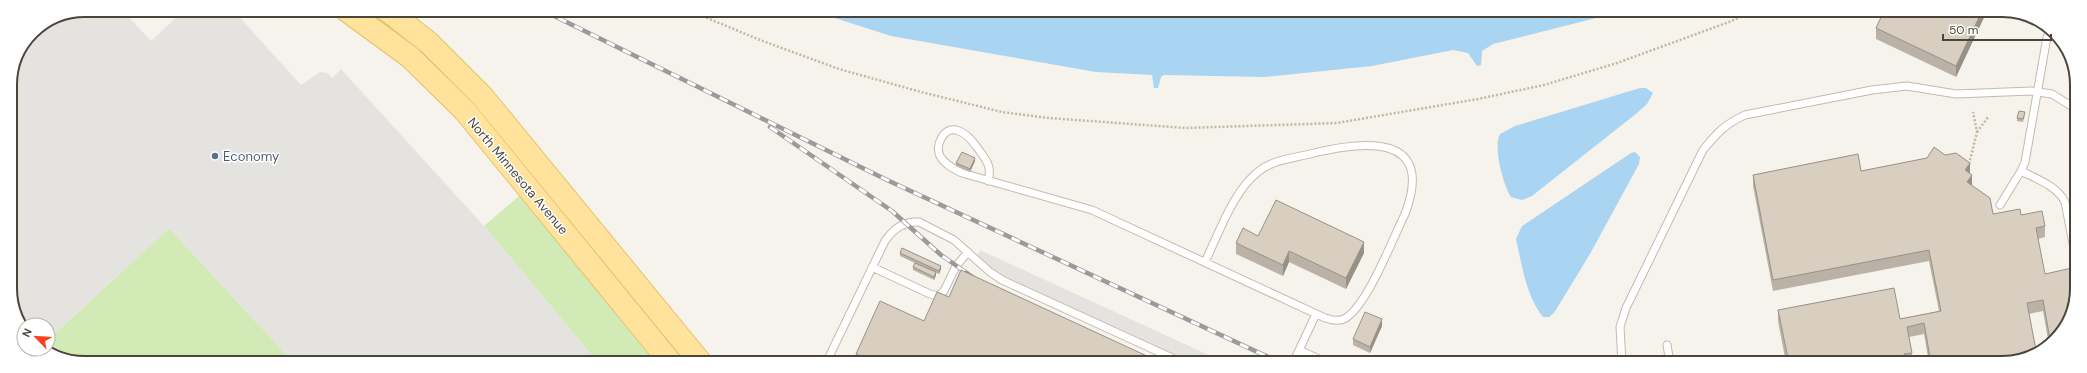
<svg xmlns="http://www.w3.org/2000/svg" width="2087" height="373" font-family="'DM Sans',sans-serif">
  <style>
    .green { fill: #d2eab5 }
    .parking { fill: #e5e3e0 }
    .water { fill: #a9d4f2 }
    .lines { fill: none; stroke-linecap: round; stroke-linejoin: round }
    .service-casing { stroke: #c2bbae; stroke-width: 9 }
    .primary-casing { stroke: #e6c16a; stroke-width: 24 }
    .path { stroke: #c4b79f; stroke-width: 2.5; stroke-dasharray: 2 2; stroke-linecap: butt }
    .service { stroke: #fff; stroke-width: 7 }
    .primary { stroke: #ffe39c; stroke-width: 22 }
    .rail-casing { stroke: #9a9a9a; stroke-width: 4.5 }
    .rail { stroke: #fff; stroke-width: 3; stroke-dasharray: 9; stroke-linecap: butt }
    .wall { fill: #bab2a6 }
    .shaded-wall { fill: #979187 }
    .building { fill: #d8cfc1; stroke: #979187 }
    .service-dot { fill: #5c6f8a; stroke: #fff; stroke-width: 1.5 }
    .labels { text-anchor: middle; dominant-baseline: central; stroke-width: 3; stroke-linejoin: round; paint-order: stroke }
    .service-label { font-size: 13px; fill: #4e5e75; stroke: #fff; text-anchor: start }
    .street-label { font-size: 13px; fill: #4b4439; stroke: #fff }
    .rim { fill: none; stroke: #4b4439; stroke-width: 2 }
  </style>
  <rect width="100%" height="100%" fill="#f6f3ec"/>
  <path class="green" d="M519,196L658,363H598L484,226Z
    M169,228L293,362H75L46,349H48V340Z"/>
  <path class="parking" d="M85,10H122L151,41L184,10H215L221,16L228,10H233L301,85L320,72L328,73L332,78L341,69L484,226L598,363L293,362L169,228L48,340V325L24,326L12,307L10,85L16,56L32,32L56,16Z
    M2018,14L2048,28L2021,22Z
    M980,250L1226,363H1183L1016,287L976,259Z"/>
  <path class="water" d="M810,10L1620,11L1596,18L1493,44L1482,51L1481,65L1477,66L1468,53L1453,50L1372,66L1264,77L1164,75L1161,77L1158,88H1154L1152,75L1096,72L891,36Z
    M1640,88H1646L1653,93L1647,104L1637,113L1532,196L1522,200L1511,197C1503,185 1493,147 1500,134L1515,126Z
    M1635,152L1640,157L1639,164L1590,254L1554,313L1549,317H1543C1526,296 1522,265 1516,239L1522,226L1631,153Z"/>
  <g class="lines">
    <g class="service-casing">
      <path id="service" d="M2021,171C2037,179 2057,186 2065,202L2076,259
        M988,181C992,167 987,161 979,150C973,142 967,133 956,130C943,127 935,146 940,156C944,164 954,169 962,173L1092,210L1325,318C1332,320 1339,322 1346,318C1369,302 1392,240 1405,214C1436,132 1363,141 1310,154C1293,158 1273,160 1259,171C1233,191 1219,233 1205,262
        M2000,205L2021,171L2025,162L2047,37
        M872,267L930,294L938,296L944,291L956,266L968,252
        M1667,345L1670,363
        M1299,350L1328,363
        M826,363L885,241C893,229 904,221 919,222L954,240L990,272L1002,280L1183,363
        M1293,363L1316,314
        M1622,363L1620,327L1626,308L1703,150C1717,133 1725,124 1745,115L1872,90L1907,86L1956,94L2031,91L2052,94L2076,109"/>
    </g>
    <g class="primary-casing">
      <path id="primary" d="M346,10L410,57L465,111L671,363
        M387,10L429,43L482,96L701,363"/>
    </g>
    <path class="path" d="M688,10L760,40L839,69L921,92L1002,112L1049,118L1186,128L1337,123L1478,99L1544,85L1617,63L1729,22L1753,11
      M1977,132L1989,116
      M1969,164L1977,132L1973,112"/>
    <use href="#service" class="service"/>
    <use href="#primary" class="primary"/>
    <g class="rail-casing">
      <path id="rail" d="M542,10L887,180L1281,363
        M770,127L892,211L941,255L974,278"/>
    </g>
    <use href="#rail" class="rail"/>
  </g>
  <path class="wall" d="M1987,11L1956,77L1876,39V28Z
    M2025,115L2023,122L2017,121V118Z
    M975,161L970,172L956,166V163Z
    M1861,171L1970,174L1972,186L1993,214L2021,215L2045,226V237L2038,239L2051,345H2049L2043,311L2029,314L2002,363H1929L1924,334L1909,337L1912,353V363H1786L1778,321V310L1900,319L1939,311L1929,261L1773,291L1753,186V175Z
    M1258,236L1364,253L1346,289L1289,262L1283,276L1236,254V243Z
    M900,253L941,269L939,274L936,273V275L934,280L913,270V267L915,263L900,256Z
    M949,297L1162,363H856V354L924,321Z
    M1382,326L1370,353L1353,345V339Z"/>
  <path class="shaded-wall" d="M1982,11H1987L1956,77V66Z
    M975,158V161L970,172V169Z
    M1970,163V174L1965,170Z
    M1972,175V186L1967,182Z
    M1364,242V253L1346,289V278Z
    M1289,251V262L1283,276V265Z
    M941,266V269L939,274V271Z
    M936,272V275L934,280V277Z
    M1382,319V326L1370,353V347Z"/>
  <path class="building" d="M1884,11H1982L1956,66L1876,28Z
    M2019,111L2025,112L2023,119L2017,118Z
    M1934,147L1945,155L1956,153L1970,163L1965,170L1972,175L1967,182L1990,198L1993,214L2020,209L2021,215L2042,211L2045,226L2036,228L2045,274L2072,268L2076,291V298L2051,345L2043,300L2027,303L2036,350L2002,363H1931L1924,323L1907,327L1912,353L1904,354L1906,363H1789L1778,310L1894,288L1900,319L1941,311L1929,250L1773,280L1753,175L1858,154L1861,171L1927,158Z
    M962,152L975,158L970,169L956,163Z
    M1276,200L1364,242L1346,278L1289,251L1283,265L1236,243L1243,228L1258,236Z
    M902,248L941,266L939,271L900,253Z
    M915,263L936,272L934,277L913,267Z
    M961,270L1162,363H875L856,354L880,301L924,321L937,292L949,297Z
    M1365,312L1382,319L1370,347L1353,339Z"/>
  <circle class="service-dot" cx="215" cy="156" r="4"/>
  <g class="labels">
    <g class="service-label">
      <text x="223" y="156">Economy</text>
    </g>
    <g class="street-label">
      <text transform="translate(518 176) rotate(50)">North Minnesota Avenue</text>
    </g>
  </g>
  <path d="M0 0H2087V373H0ZM85 17H2002A68 68 0 0 1 2070 85V288A68 68 0 0 1 2002 356H85A68 68 0 0 1 17 288V85A68 68 0 0 1 85 17Z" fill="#fff" fill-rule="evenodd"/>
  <path class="rim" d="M85 17H2002A68 68 0 0 1 2070 85V288A68 68 0 0 1 2002 356H85A68 68 0 0 1 17 288V85A68 68 0 0 1 85 17Z"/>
  <g transform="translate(36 337) rotate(295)"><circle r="19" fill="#ffffff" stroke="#b7b4b0"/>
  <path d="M0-3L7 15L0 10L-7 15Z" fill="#fc3f1d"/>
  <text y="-6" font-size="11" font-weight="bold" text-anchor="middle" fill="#4b4439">N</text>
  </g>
  <path d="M1943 34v6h108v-6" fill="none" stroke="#4b4439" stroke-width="2"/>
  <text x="1949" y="34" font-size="12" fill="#4b4439" stroke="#ffffff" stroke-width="3" paint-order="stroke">50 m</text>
</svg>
